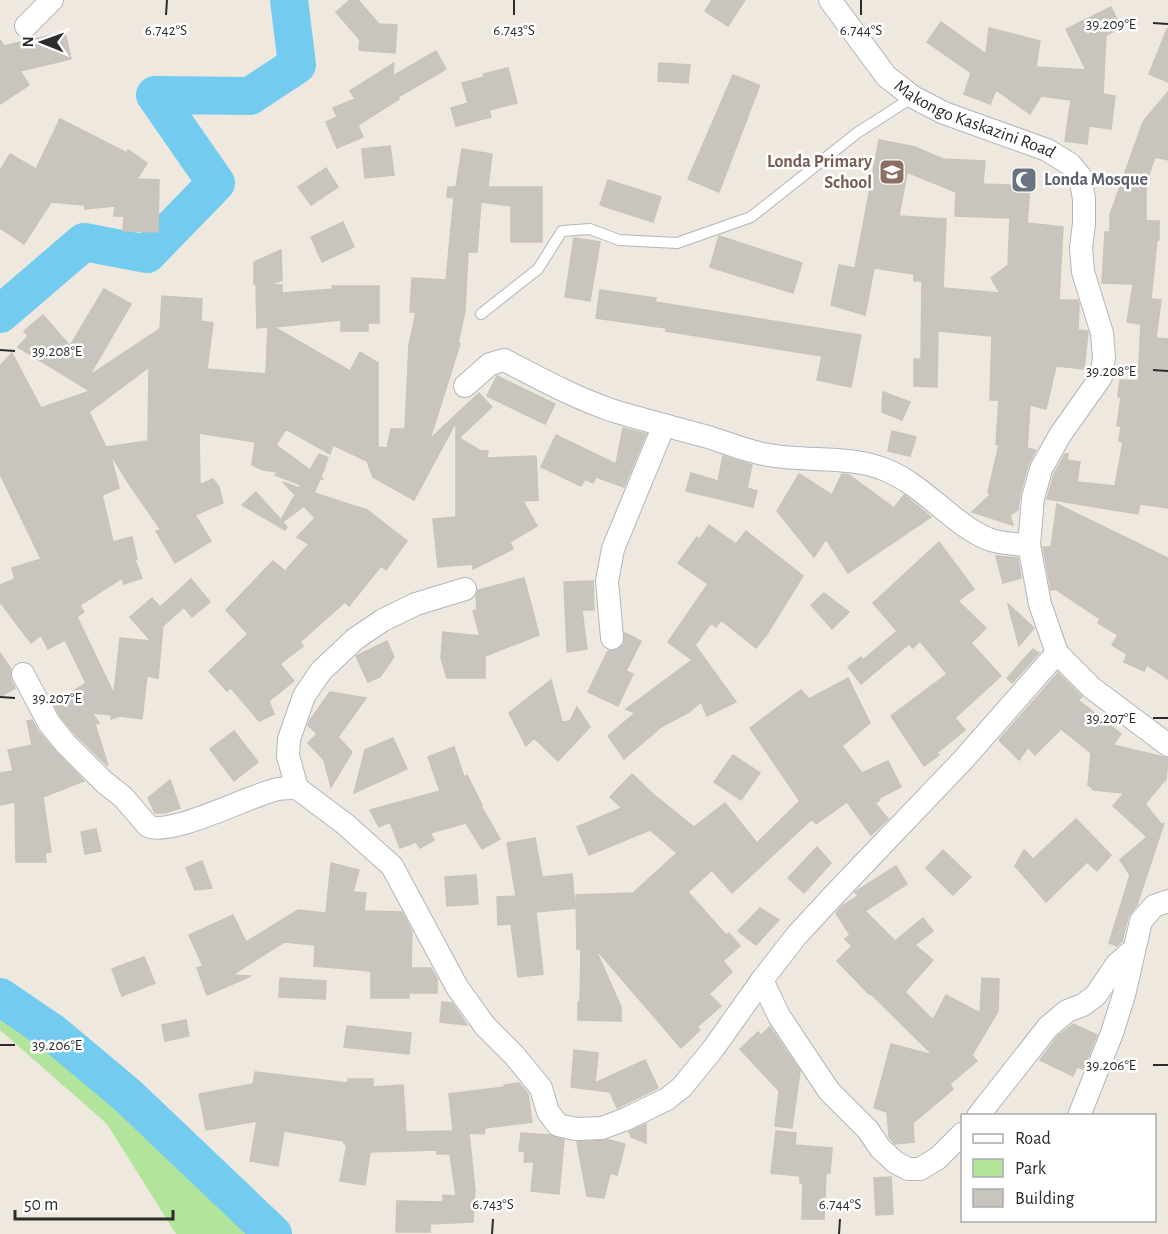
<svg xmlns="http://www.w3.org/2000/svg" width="1168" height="1234" font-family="'Alegreya Sans',sans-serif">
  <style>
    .green { fill: #b2e49c }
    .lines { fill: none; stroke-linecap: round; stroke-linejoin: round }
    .river { stroke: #73cbef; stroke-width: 38 }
    .building { fill: #c9c5be; stroke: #c9c4b8; stroke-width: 1.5; fill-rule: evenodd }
    .lane-casing { stroke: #b2b5bf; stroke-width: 12 }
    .street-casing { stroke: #b2b5bf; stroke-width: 24 }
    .lane { stroke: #fff; stroke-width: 10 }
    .street { stroke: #fff; stroke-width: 22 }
    .ticks { fill: none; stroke: #2c2c2c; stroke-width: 2 }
    .labels { text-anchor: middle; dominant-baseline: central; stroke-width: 5; stroke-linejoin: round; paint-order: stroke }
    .street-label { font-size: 18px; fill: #2c2c2c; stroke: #fff }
    .education-label { font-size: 18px; font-weight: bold; fill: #785e54; stroke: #fff; text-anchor: end }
    .worship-label { font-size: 18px; font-weight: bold; fill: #5b616d; stroke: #fff; text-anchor: start }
    .ticks-label { font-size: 15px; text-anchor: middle; fill: #2c2c2c; stroke: #fff; stroke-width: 5; stroke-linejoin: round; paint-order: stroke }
  </style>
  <rect width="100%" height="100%" fill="#eee8df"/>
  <path class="green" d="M0,1000L123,1087L232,1204L281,1234H176L107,1124L0,1030Z"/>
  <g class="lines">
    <path class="river" d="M0,314L84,242L147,254L216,183L155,95L250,96L297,65L289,0
      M0,997L53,1033L127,1095L273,1234"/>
  </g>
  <path class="building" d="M350,0H358L379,24L397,25L395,53L359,50L360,40L336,12Z
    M712,0H745L728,26L705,11Z
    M1111,7L1121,28L1106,35L1103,94L1115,96L1111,129L1089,126L1087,144L1065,141L1071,100L1041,96L1030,114L996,90L990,104L964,94L971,73L927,42L941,22L986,54L989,28L1040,41L1036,67L1086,70L1066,29Z
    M1167,29H1168V82L1149,74Z
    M65,32L71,59L20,71L29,85L0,104V40L4,46Z
    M436,51L446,69L398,97L399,99L358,125L363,137L337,148L326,122L337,117L333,108L355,99L350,91L394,63L393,76Z
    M659,63L690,65L688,83L658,81Z
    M508,68L517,103L489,110L491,117L456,126L451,108L468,103L462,83L484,77L483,74Z
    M733,75L759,85V87L719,192L688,179Z
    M1168,92V160L1155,157L1146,183V221H1159V240H1157L1151,299L1161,300L1156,338L1168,339V508L1140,504L1138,514L1047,499L1054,474L1065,454H1068L1067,460L1080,462L1077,482L1115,486L1123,442L1119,441L1121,426H1117L1121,397H1118L1120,380L1138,381L1141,324L1127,322L1133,284L1102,283L1105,232H1110V215L1143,122Z
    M60,119L127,153L128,150L147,163L137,179L159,180L158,232L123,231L124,216H114L115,206L85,209V205L51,202L24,244L0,228V171L10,154L36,169Z
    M879,140L915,147L943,159L985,161L983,184L1030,186L1027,223L1063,227L1059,300H1078L1079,305L1078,330L1087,331L1088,332L1084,369L1056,366L1046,409L1030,405L1027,448L1036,450L1028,465L1020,495L1018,510L1010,515L1013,525L972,512L990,495L988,492L999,445L996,444L999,400H990L992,336L938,331L937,387L914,386V359H921L922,281H914V274L874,268L865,315L831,305L839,265L855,268ZM907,172L956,192L955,216L1010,218L1008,265L991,278L1000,293L943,288L946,219L899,216Z
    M390,146L394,175L365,178L362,149Z
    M462,149L492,154L488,187H542V242H511V206L481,202L477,252H468L465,311L458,343L460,344L430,439L479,393L492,407L459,438L481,451H488L487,458L536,456L538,500L523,501L537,526L510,542L513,549L473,569V564L438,567L433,519L456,517V422L414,500L373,477L367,461L333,445L330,454L286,429L276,445L310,470L319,454L328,458L321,477L323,479H320L314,493L367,510L407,541L386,570L381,566L349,606L345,602L300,642L303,646L280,664L294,681L269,701L274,714L259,721L231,688L227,691L209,671L248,634L226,610L273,561L285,571L309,544L297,537L315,518L304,506L283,522L287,527L285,530L242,505L256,492L281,520L295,495L283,482L299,488L301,485L275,475L278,472L263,470L252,465L255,442L199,433L200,485L213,479L219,487L223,503L195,515L211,541L175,563L156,531L161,530L129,484L110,453L119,488L102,495L113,542L132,537L137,559L135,560L142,578L124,584L122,578L80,605L84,612L77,617L114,694L120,638L151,641L130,617L152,598L160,607L191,579L210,602L192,617L184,607L163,626L158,678L147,676L142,719L120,716L111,719L112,715L92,713L99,723L95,724L108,766L76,735L60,716L54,704L86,683L65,640L48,649L41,635L31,643L0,602V585L15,579L12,568L41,559L0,474V366L12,353L41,408L90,391L18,347L28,336L24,331L43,315L70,346L104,289L131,304L89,376L160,329L162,296L202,299L201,321L213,323L207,369L266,374L268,327L257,328L256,284H254V262L281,250L282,280L270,285H282V293L334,289L332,286H379V323H368V331H341V320L274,327L350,371L360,352L378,363V447L387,448L391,429H405L409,345L416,312H410L412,278L446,280L454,198L447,197L448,187H456ZM149,367L148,441L106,447L89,412Z
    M326,168L338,187L311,205L298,187Z
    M608,180L661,197L653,222L600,205Z
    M343,222L354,247L322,262L311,237Z
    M719,236L802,263L793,293L710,267Z
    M574,238L600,242L590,301L565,297Z
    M600,290L656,298L655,302L861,335L851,387L817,380L822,356L666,331V328L596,318Z
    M497,376L555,404L545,424L487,396Z
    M883,392L910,402L902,420L882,412Z
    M623,428L646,434L624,487L596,477L593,483L585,479L581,486L541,467L556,435L616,464Z
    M892,431L916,437L910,456L888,451Z
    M723,456L752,465L747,488L757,491L753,507L686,491L691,473L718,481Z
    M799,474L832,495L842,474L849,475L894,508L904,495L931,517L848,573L826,539L814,557L777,511Z
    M1057,504L1168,558V679L1147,665L1144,671L1124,662L1127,654L1112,645L1118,635L1098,623L1100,619L1055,589L1051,590L1043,547H1051Z
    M709,525L736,544L746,531L803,576L767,634L756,648L721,620L716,627L711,623L695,645L736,702L707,716L701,702L689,712L661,727L624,759L608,736L635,713L626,709L692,660L668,642L708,584L678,563L697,537L700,539Z
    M939,542L974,589L958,601L986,628L971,643L1001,676L955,718L965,730L937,753L939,755L924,766L891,716L947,674L920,641L913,648L909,644L861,684L848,667L861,657L863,660L897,631L873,603Z
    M996,556L1018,558L1021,578L1003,583Z
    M524,578L539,635L485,656V678H447L441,658L443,632L480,636L473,611L477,610L476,596L478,590Z
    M593,581L594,610H582L587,649L567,652L564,582Z
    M824,593L849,612L832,629L811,605Z
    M1008,604L1034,628L1019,646Z
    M625,633L641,641L626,671L633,674L618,706L588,692L608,651L619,649L624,644Z
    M387,641L394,657L380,677L368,682L356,656Z
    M1033,649L1039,653L1012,683L1007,678Z
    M0,653L11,669V680L15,688L0,697Z
    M1058,673L1082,697L1078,700L1121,734L1113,745L1168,758L1166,779L1145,804L1162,825L1164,823L1137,905L1128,917L1122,941L1117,946L1109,943L1130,875L1120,860L1147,837L1113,806L1124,793L1094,790L1088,785L1091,753L1061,729L1035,755L1028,747L1019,760L999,740Z
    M848,678L870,723L842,746L862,773L888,761L901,787L879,798L880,800L875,803L888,819L871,835L847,802L816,824L812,819L732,893L712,870L688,892L726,935L729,933L740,946L723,961L732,972L709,994L721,1006L697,1027L700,1030L681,1048L595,948L621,1007V1021L578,1020V1002H580L581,949H577L576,895L633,893L677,853L650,830L589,855L577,827L622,808L610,797L632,774L653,794L694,827L725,803L757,843L800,801L750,728L801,690L809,699Z
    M551,680L562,722L570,721L577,707L590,727L558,761L534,738L526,746L509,713Z
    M330,692L366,698L338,737L352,752L331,787L324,760L308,743L317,734L308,725L310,720Z
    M32,720L38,731L56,752L84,781L43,797L51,852L45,853L46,862H16L15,802L0,805V773L13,771L8,750L32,745L27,721Z
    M234,731L258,762L234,781L210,749Z
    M393,738L407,769L354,793L365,750Z
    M454,747L464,777L467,775L482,805L481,806L500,839L482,849L466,823L430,833L434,840L420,848L416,842L400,848L390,822L379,827L370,810L440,791L428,757Z
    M733,755L760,773L741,800L714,782Z
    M170,780L180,808L165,813H155L148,798Z
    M1076,819L1111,855L1097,871L1087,862L1046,902L1015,866L1024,850L1033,859Z
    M96,829L101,851L85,854L81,832Z
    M535,838L542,877L572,874L575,908L536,912L543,974L518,977L511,924L498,925L497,897L516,896L507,843Z
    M817,847L831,863L804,893L788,878Z
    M943,850L971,877L953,895L926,868Z
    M202,861L212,888L195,890L186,868Z
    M331,863L359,870L353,892L366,893L364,911L402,912L412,932L411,968H431L437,979V993H409V998H371V971L314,966L315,945L284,942L232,975L251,976L207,995L197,968L203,966L189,935L233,915L246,942L298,910L326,913Z
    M896,866L907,884L865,911L895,941L923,918L933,931L915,945L933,960L905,992L933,1020L946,995L980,1013L982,978L999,979L998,1011L972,1055L977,1061L950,1084L953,1089L913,1123L914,1142L895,1144L889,1137L887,1112L874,1108L891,1044L933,1055L870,993L869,994L837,961L852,946L845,939L850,935L836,913L842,906L858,896L855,892Z
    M476,875L478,904L447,906L445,877Z
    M760,908L779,920L756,945L738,931Z
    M144,957L155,983L122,996L112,969Z
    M280,978L326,981L325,999L279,997Z
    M442,1002L452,1003L467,1025L440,1022Z
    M186,1020L189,1036L165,1041L162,1025Z
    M1073,1024L1097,1035L1083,1069L1077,1067L1073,1076L1040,1060L1058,1036Z
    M347,1026L411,1033L409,1054L344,1047Z
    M770,1027L800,1071L792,1128L775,1126L779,1091L740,1049L758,1032L761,1035Z
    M574,1050L598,1053L595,1083L645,1060L658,1088L617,1108L610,1092L571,1087Z
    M255,1072L348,1083V1079H373V1087L403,1085L406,1132L453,1131L449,1094L505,1087L504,1085L519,1083L528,1094L532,1122L485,1128L484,1134L469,1133L475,1190L473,1222L430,1224V1232H396L397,1201L443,1202V1195L456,1196L450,1154H437V1150L370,1152L365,1185L340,1181L347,1144H344V1141L284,1131L278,1166L250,1161L257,1121L206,1130L199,1094L253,1084Z
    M646,1124V1143L631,1137L629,1132Z
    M776,1131L796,1133L795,1145L832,1148L830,1173H826L824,1219H802L803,1183H800V1176L771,1173Z
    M521,1133L550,1135L564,1140L559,1194L531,1191L534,1162H524L525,1152L519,1151Z
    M609,1140L625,1144L617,1175L610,1173L604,1198L587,1196L577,1142Z
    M891,1177L893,1214L876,1215L874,1178Z"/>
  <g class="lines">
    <g class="lane-casing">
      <path id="lane" d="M481,314L538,269L562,231L590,229L619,240L677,243L751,217L857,133L913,97"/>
    </g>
    <g class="street-casing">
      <g id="street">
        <path id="s1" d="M830,0L886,76L913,97L944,113L1047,150L1070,164L1080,176L1084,199V223L1081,248L1083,272L1102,333L1104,358L1101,377L1060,435L1041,469L1033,498L1029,545L1040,604L1057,653L1092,688L1168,745"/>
        <path d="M26,26L52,0"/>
        <path d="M465,386L490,364L504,360C539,378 573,397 611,410C643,420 676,428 708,437C728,443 748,452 769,455C808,462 850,455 886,470C925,486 952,524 988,539C1001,544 1016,544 1029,545"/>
        <path d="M465,589L416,604L383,620L355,639L321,671L304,696L289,739L288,756L297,788L345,824L392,866L457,987L485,1026L514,1055L541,1088L548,1112L558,1125L576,1129L602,1128L626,1119L667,1099L682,1087L713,1049L762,980L797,935L833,896L963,760L1057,653"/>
        <path d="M612,638L607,581L613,549L664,425"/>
        <path d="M23,674L49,723L66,744L104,782L123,797L148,826C171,837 250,795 278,789C284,788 291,788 297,788"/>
        <path d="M762,980L779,1016L829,1091L868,1130L880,1148L895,1162L908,1169H920L938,1158L962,1134"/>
        <path d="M978,1116L1048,1027L1067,1011L1083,1005L1096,995L1117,964L1133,950"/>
        <path d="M1079,1116L1112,1033L1124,995L1141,921L1154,906L1168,901"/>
      </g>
    </g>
    <use href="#lane" class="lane"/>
    <use href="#street" class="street"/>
  </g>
  <path class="ticks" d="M166,15L167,0M514,15V0M861,15V0M1153,23L1168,24M0,350L15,351M1153,370L1168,371M0,697L15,698M1153,718H1168M0,1045H15M1153,1065H1168M492,1234L493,1219M839,1234L840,1219"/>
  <defs>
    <g id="school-square" transform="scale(1.35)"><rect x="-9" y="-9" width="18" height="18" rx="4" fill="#8d6e63" stroke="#fff"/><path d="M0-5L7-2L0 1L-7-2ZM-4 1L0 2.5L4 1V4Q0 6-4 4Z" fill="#fff"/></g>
    <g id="mosque-square" transform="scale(1.35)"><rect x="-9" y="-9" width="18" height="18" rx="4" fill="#6b7280" stroke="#fff"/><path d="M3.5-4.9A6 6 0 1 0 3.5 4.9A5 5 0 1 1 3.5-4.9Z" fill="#fff"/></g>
  </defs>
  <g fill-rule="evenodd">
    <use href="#school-square" x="892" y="172"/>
    <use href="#mosque-square" x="1024" y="180"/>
  </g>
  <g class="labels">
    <g class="street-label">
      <text stroke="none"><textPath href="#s1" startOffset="194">Makongo Kaskazini Road</textPath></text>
    </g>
    <g class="education-label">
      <text x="872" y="162">Londa Primary<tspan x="872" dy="21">School</tspan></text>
    </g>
    <g class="worship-label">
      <text x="1044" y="180">Londa Mosque</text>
    </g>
  </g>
  <g class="ticks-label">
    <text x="1111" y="29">39.209°E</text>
    <text x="166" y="35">6.742°S</text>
    <text x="514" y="35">6.743°S</text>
    <text x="861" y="35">6.744°S</text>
    <text x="57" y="356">39.208°E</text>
    <text x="1111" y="376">39.208°E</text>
    <text x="57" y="703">39.207°E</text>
    <text x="1111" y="723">39.207°E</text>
    <text x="57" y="1050">39.206°E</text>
    <text x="1111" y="1070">39.206°E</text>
    <text x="493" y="1209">6.743°S</text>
    <text x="840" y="1209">6.744°S</text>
  </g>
  <rect x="961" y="1114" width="195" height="108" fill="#ffffff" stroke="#ababab" stroke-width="1.5"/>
  <rect x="973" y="1134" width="30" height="9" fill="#ffffff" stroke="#ababab" stroke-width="1.5"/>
  <text x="1015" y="1144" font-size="18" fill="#2c2c2c">Road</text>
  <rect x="973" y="1159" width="30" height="18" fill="#b2e49c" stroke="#ababab" stroke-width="1.5"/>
  <text x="1015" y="1174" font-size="18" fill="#2c2c2c">Park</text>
  <rect x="973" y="1189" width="30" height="18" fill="#c9c5be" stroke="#ababab" stroke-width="1.5"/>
  <text x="1015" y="1204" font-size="18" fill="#2c2c2c">Building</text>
  <g transform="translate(42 42) rotate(271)" stroke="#ffffff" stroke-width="4.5" paint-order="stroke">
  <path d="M0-4.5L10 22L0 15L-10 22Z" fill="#2c2c2c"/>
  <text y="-9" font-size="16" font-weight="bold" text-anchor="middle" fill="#2c2c2c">N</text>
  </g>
  <path d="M15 1210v9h158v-9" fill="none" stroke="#2c2c2c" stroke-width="3"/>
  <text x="24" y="1210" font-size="18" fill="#2c2c2c" stroke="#ffffff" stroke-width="4.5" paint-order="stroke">50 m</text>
</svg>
